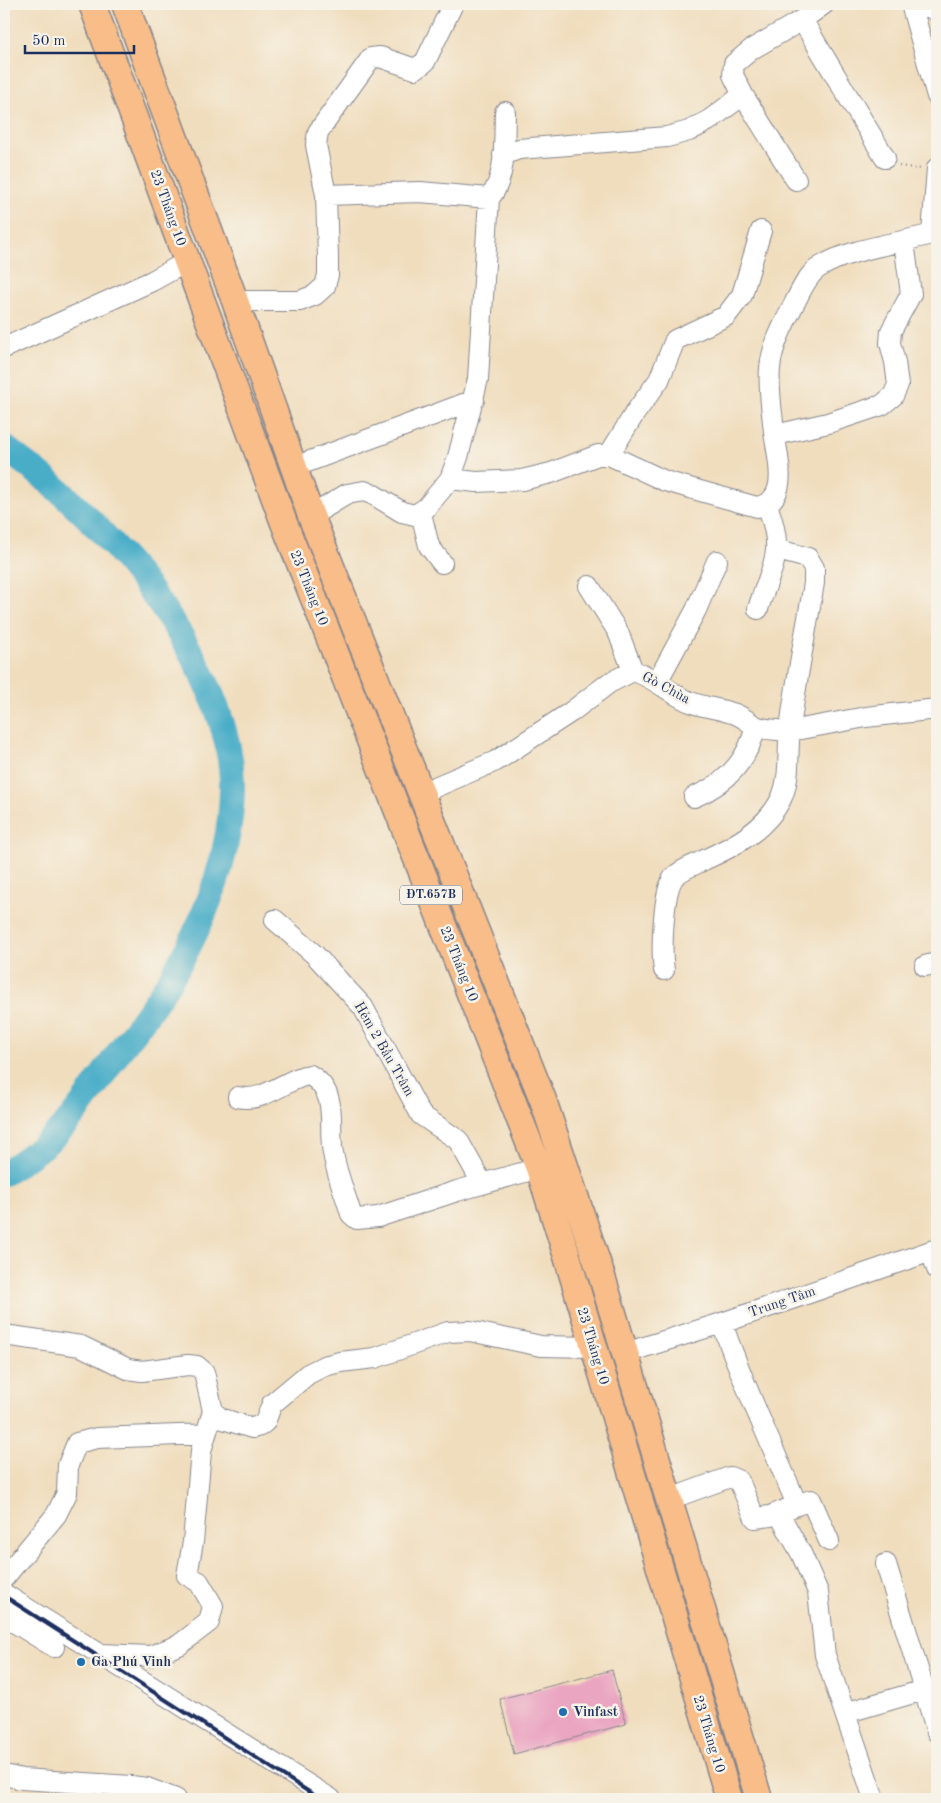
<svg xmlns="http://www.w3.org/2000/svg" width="941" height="1803" font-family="'Old Standard TT',serif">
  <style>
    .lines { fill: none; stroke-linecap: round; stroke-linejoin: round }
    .river { stroke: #49adc8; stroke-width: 26 }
    .building { fill: #eaa5c1 }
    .minor-casing { stroke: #86868e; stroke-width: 22 }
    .major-casing { stroke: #86868e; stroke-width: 29 }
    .path { stroke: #86868e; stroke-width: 2.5; stroke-dasharray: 1 4; stroke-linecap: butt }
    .minor { stroke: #fff; stroke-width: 20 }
    .major { stroke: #f8bd89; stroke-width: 26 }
    .rail { stroke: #1b2f5e; stroke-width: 4 }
    .poi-dot { fill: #1f6fb2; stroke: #f7f3e8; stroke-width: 2 }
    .labels { text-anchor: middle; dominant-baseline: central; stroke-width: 5; stroke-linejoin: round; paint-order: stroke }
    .shield { fill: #f7f3e8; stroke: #5d6a87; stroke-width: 1 }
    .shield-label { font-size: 12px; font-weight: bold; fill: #1b2f5e }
    .street-label { font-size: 14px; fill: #1b2f5e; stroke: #f7f3e8 }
    .poi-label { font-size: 14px; font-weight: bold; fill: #1b2f5e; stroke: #f7f3e8; text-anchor: start }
  </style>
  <rect width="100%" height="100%" fill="#f7f3e8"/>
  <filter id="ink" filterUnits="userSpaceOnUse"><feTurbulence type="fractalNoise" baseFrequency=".02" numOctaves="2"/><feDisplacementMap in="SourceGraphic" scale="10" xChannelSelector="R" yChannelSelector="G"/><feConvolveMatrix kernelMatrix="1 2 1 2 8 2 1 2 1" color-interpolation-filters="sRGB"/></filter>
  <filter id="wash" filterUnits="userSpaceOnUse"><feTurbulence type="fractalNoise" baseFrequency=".0096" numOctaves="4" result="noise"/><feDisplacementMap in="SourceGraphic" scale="20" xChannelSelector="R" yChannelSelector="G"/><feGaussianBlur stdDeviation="1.12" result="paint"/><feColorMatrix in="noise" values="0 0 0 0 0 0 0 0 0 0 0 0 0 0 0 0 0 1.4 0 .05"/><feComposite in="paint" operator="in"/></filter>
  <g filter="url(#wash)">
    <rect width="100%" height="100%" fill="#f0ddbd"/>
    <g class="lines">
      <path class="river" d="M4,447C21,461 40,473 56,488C131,553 230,679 232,783C233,872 186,966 132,1034C105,1069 83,1110 50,1140C36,1152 20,1163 4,1173"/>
    </g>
    <g id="blocks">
      <path class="building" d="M612,1670L626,1724L514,1754L500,1699Z"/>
    </g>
  </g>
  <g filter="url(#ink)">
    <use href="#blocks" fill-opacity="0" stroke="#86868e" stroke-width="1"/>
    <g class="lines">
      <g class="minor-casing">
        <path id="minor" d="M824,4L802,20L885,158
          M911,4L937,96
          M923,4L937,11
          M743,95L796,180
          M503,155L519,149L667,137L689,131L708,121L743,95L733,75L734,64L752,49L802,20
          M937,168L932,234H937
          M326,195L420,192L489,198C507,180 504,136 505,112
          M235,301H300L315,295L325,286L328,275V256L326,195L316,145L318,132L371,58L380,57L415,69L425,62L452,6
          M4,348L152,281L188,261
          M775,435L828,423L882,405L893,396L898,385L895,362L890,343L891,331L911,294L904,242
          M609,455L635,413L659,380L675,340L726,316L742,295L761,231
          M294,467L474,400
          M450,479L458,457L478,379L489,198
          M421,513L429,546L442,563
          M311,516L347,494L364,491L374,495L402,512L415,515L426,508L450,479L476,482L522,480L551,473L598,455H609L665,481L757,507C792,500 777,456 774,432C772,411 768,388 770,368C772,345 784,324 794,304C801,291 807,275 820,267C848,249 900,243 932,234
          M589,586L618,632L633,671
          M758,609C772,563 786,555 767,505
          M657,682L696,610L717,561
          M421,793L496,761L571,712L609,683L633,671C651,676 664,688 680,697C696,707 715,707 732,713C741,715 747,721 755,726C765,730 779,730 790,731L866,717L937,709
          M694,797C726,784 748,760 756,726
          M275,920L315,955L363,1007L421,1115L458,1140L482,1183
          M925,966L937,963
          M664,970C661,950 663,891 674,877C681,869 695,865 704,860C735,846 767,829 782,797C791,775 787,752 790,729C796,680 806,632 814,583V568L808,558L778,550
          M238,1097C261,1103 281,1083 304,1076L310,1075C338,1092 329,1121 332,1146C334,1168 345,1193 351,1214L357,1219L378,1217L457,1191L539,1168
          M931,1251L937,1269
          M4,1335L81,1346L128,1369L142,1371L188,1365L197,1366L204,1372L213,1411L201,1451L193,1542L187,1575L199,1582L213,1606L209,1622L179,1645L150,1656L101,1654
          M625,1353L722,1323L937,1249
          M213,1411L220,1418L252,1428L260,1426L265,1422L272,1404L308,1374L324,1366L340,1362L375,1358L448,1332L470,1331L541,1346L593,1347
          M670,1499L730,1477L739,1481L755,1518L770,1516L797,1505C772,1444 743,1385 722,1323
          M797,1505L811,1500L829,1541
          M783,1521L801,1553L818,1592L825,1655L874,1799
          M886,1564L937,1732
          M4,1578L56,1515L67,1493L68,1465L77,1443L97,1438L206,1434
          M4,1594L331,1799
          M4,1616L54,1647
          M845,1713L924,1690
          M4,1775L22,1779L131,1786L147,1788L176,1799"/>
      </g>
      <g class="major-casing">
        <path id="major" d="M92,4L284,523L539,1168L566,1253L729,1799
          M125,4L235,301L311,516L543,1100L603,1280L759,1799"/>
      </g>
      <path class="path" d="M899,166L921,169"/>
      <use href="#minor" class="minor"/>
      <use href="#major" class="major"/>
      <path class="rail" d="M4,1596L320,1799"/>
    </g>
  </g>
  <g class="poi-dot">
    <circle cx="81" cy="1662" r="5"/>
    <circle cx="563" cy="1712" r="5"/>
  </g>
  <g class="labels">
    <rect class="shield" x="400" y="885.5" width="62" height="19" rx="4"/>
    <g class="shield-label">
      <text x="431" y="895">ĐT.657B</text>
    </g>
    <g class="street-label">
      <text transform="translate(168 208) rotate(70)">23 Tháng 10</text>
      <text transform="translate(309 588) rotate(68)">23 Tháng 10</text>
      <text transform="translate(666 688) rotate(28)">Gò Chùa</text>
      <text transform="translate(459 964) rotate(68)">23 Tháng 10</text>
      <text transform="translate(384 1049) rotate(60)">Hẻm 2 Bầu Trâm</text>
      <text transform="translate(782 1302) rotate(-19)">Trung Tâm</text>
      <text transform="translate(593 1346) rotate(73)">23 Tháng 10</text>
      <text transform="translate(709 1734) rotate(73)">23 Tháng 10</text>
    </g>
    <g class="poi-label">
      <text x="91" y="1662">Ga Phú Vinh</text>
      <text x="573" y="1712">Vinfast</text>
    </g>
  </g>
  <rect width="941" height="1803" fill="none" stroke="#f7f3e8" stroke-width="20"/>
  <path d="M25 45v8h109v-8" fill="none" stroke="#1b2f5e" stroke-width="2.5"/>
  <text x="32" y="45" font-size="15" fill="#1b2f5e" stroke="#f7f3e8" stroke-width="4" paint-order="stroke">50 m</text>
</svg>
